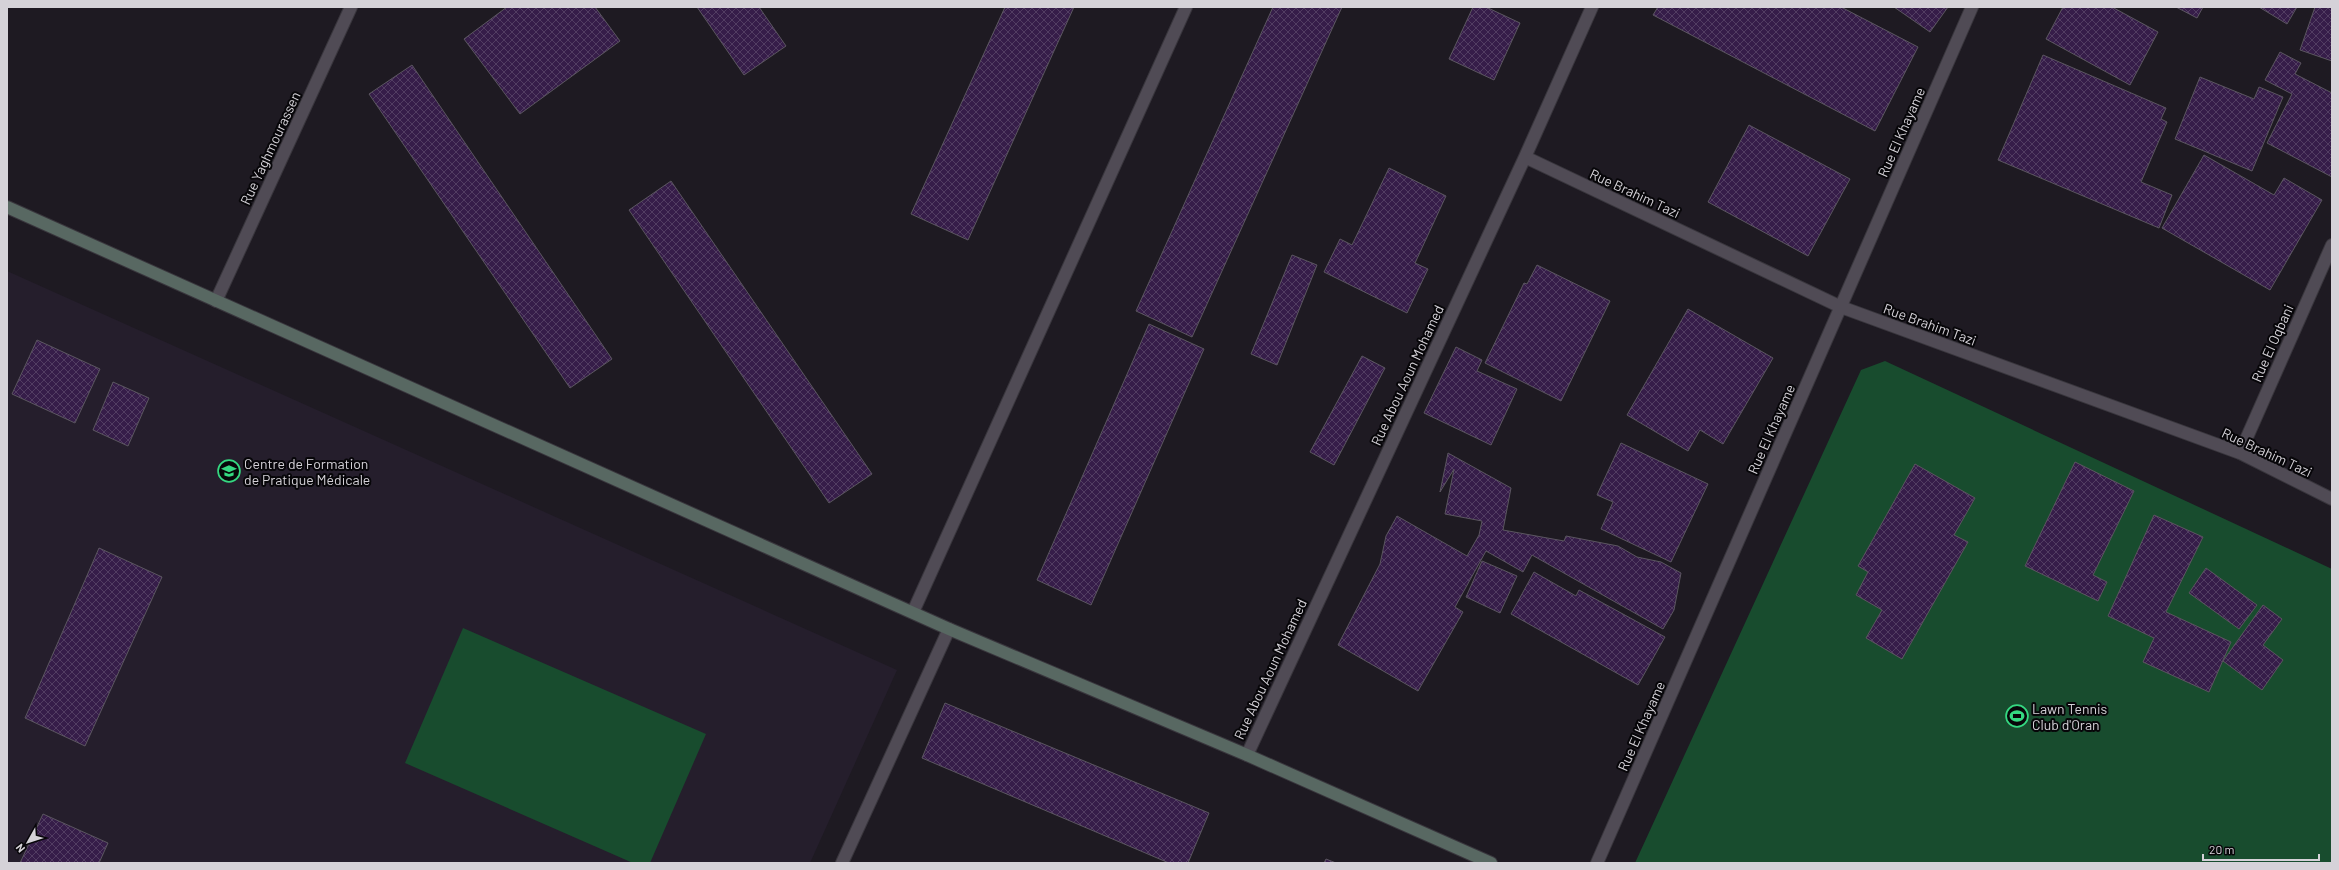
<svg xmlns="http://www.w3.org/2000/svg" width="2339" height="870" font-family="Barlow,sans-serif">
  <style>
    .built { fill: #251e2c }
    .pitch { fill: #184c2e }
    .building { fill: url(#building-cross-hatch); stroke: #5b5660 }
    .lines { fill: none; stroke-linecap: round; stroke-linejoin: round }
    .street-casing { stroke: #39363d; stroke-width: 14 }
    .secondary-casing { stroke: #39363d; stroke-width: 14 }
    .street { stroke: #504b55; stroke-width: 12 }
    .secondary { stroke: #586862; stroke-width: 12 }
    .labels { text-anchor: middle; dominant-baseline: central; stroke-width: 4; stroke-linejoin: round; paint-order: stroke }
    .street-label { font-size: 14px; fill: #d5d2d8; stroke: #070609 }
    .poi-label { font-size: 14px; fill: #d5d2d8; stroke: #070609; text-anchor: start }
  </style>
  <defs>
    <pattern id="building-cross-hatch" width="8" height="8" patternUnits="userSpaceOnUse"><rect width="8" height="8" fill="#361d49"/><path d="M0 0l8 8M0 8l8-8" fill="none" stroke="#523d62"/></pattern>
  </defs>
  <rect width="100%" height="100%" fill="#1e1a22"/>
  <path class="built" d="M7,271L897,670L810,863H7Z"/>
  <path class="pitch" d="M1885,361L2332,569V863H1635L1861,370Z
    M463,628L706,734L650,863H633L405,763Z"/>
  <path class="building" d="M507,7H595L620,41L520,114L464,39Z
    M697,7H759L786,46L744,75Z
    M1005,7H1074L968,240L911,214Z
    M1273,7H1342L1192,337L1136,311Z
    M1473,7H1486L1520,23L1494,80L1449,59Z
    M1658,7H1841L1918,47L1875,131L1653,15Z
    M1894,7H1948L1930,32Z
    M2063,7H2112L2158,32L2130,85L2046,39Z
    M2176,7H2203L2197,18Z
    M2259,7H2297L2287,24Z
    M2315,7H2332V61L2300,50Z
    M2280,52L2301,63L2295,74L2332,93V177L2267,143L2292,94L2265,80Z
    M2043,55L2166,108L2161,119L2167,122L2141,182L2172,195L2159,228L1998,160Z
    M412,65L612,359L570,388L369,94Z
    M2200,77L2254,99L2259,87L2283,97L2252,171L2175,139Z
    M1749,125L1850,179L1808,256L1708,202Z
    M2204,155L2274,195L2284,178L2322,200L2270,290L2162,228Z
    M1389,168L1446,196L1415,263L1428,269L1407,313L1324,272L1340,239L1352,245Z
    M671,181L872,474L829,503L629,210Z
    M1292,255L1317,265L1277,365L1251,354Z
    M1537,265L1610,301L1561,401L1485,363L1524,283L1527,284Z
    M1688,309L1773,358L1723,444L1700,430L1688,451L1627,415Z
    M1149,324L1204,349L1091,605L1037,580Z
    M37,340L100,369L75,423L12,394Z
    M1456,347L1482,360L1477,371L1517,389L1491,445L1424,413Z
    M1362,356L1385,368L1334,465L1310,452Z
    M113,382L149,398L128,446L93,430Z
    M1621,443L1708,484L1671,562L1601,529L1613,502L1597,495Z
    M1448,453L1511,488L1503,530L1564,541L1566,536L1618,546L1637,557L1661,562L1681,573L1674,610L1663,629L1532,555L1523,572L1486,551L1455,607L1463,612L1418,691L1338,645L1380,564L1386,536L1397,516L1467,556L1479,535L1482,521L1445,514L1454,469L1440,492Z
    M2075,462L2134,491L2093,575L2107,582L2098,601L2025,566Z
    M1915,464L1975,498L1954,535L1968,542L1902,659L1866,638L1882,610L1856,595L1868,572L1858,566Z
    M2154,515L2203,537L2166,612L2231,642L2209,692L2143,662L2154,638L2108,616Z
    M99,548L162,577L85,746L25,718Z
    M1482,561L1517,576L1500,613L1466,597Z
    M2206,568L2257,605L2239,629L2189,593Z
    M1534,572L1576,596L1579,590L1665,637L1638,685L1511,614Z
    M2263,605L2282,619L2263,645L2283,660L2262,690L2223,661Z
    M945,703L1209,813L1188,863H1169L922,758Z
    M43,814L108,843L99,863H20Z
    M1326,859L1336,863H1324Z"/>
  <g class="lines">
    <g class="street-casing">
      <path id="street" d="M1525,157L1841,307L2240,453L2332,499
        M216,301L351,7
        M2240,453L2332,245
        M913,612L1186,7
        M1247,755L1525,157L1592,7
        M842,863L949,629
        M1597,863L1972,7"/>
    </g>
    <g class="secondary-casing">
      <path id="secondary" d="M7,207L949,629L1247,755L1491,863"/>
    </g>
    <use href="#street" class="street"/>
    <use href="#secondary" class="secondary"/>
  </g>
  <defs>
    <g id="university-ring" transform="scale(1.15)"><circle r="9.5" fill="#070609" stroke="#35d881" stroke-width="1.5"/><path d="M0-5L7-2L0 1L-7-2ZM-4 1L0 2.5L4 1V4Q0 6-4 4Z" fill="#35d881"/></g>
    <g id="stadium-ring" transform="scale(1.15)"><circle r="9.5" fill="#070609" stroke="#35d881" stroke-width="1.5"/><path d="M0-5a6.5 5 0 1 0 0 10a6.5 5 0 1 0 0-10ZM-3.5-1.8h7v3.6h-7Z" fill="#35d881"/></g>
  </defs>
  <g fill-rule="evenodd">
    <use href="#university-ring" x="229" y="471"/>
    <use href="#stadium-ring" x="2017" y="716"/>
  </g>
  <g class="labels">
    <g class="street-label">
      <text transform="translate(1901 132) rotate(-66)">Rue El Khayame</text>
      <text transform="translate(270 148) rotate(-65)">Rue Yaghmourassen</text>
      <text transform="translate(1635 193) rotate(25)">Rue Brahim Tazi</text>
      <text transform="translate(1930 324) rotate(20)">Rue Brahim Tazi</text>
      <text transform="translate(2272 343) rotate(-66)">Rue El Oqbani</text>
      <text transform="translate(1407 375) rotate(-65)">Rue Abou Aoun Mohamed</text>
      <text transform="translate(1771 429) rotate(-66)">Rue El Khayame</text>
      <text transform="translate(2267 452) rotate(25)">Rue Brahim Tazi</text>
      <text transform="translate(1270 669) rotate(-65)">Rue Abou Aoun Mohamed</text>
      <text transform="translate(1641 726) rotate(-66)">Rue El Khayame</text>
    </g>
    <g class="poi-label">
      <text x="244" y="463">Centre de Formation<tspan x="244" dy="16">de Pratique Médicale</tspan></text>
      <text x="2032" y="708">Lawn Tennis<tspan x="2032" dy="16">Club d'Oran</tspan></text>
    </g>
  </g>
  <rect width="2339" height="870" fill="none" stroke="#d5d2d8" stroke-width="16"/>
  <g transform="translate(28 842) rotate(231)" stroke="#070609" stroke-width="3" paint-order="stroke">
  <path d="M0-3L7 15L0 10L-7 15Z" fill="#d5d2d8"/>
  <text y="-6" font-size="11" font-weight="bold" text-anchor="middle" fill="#d5d2d8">N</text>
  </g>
  <path d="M2203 854v6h116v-6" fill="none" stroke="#d5d2d8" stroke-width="2"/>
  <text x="2209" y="854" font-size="12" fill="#d5d2d8" stroke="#070609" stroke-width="3" paint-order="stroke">20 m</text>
</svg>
